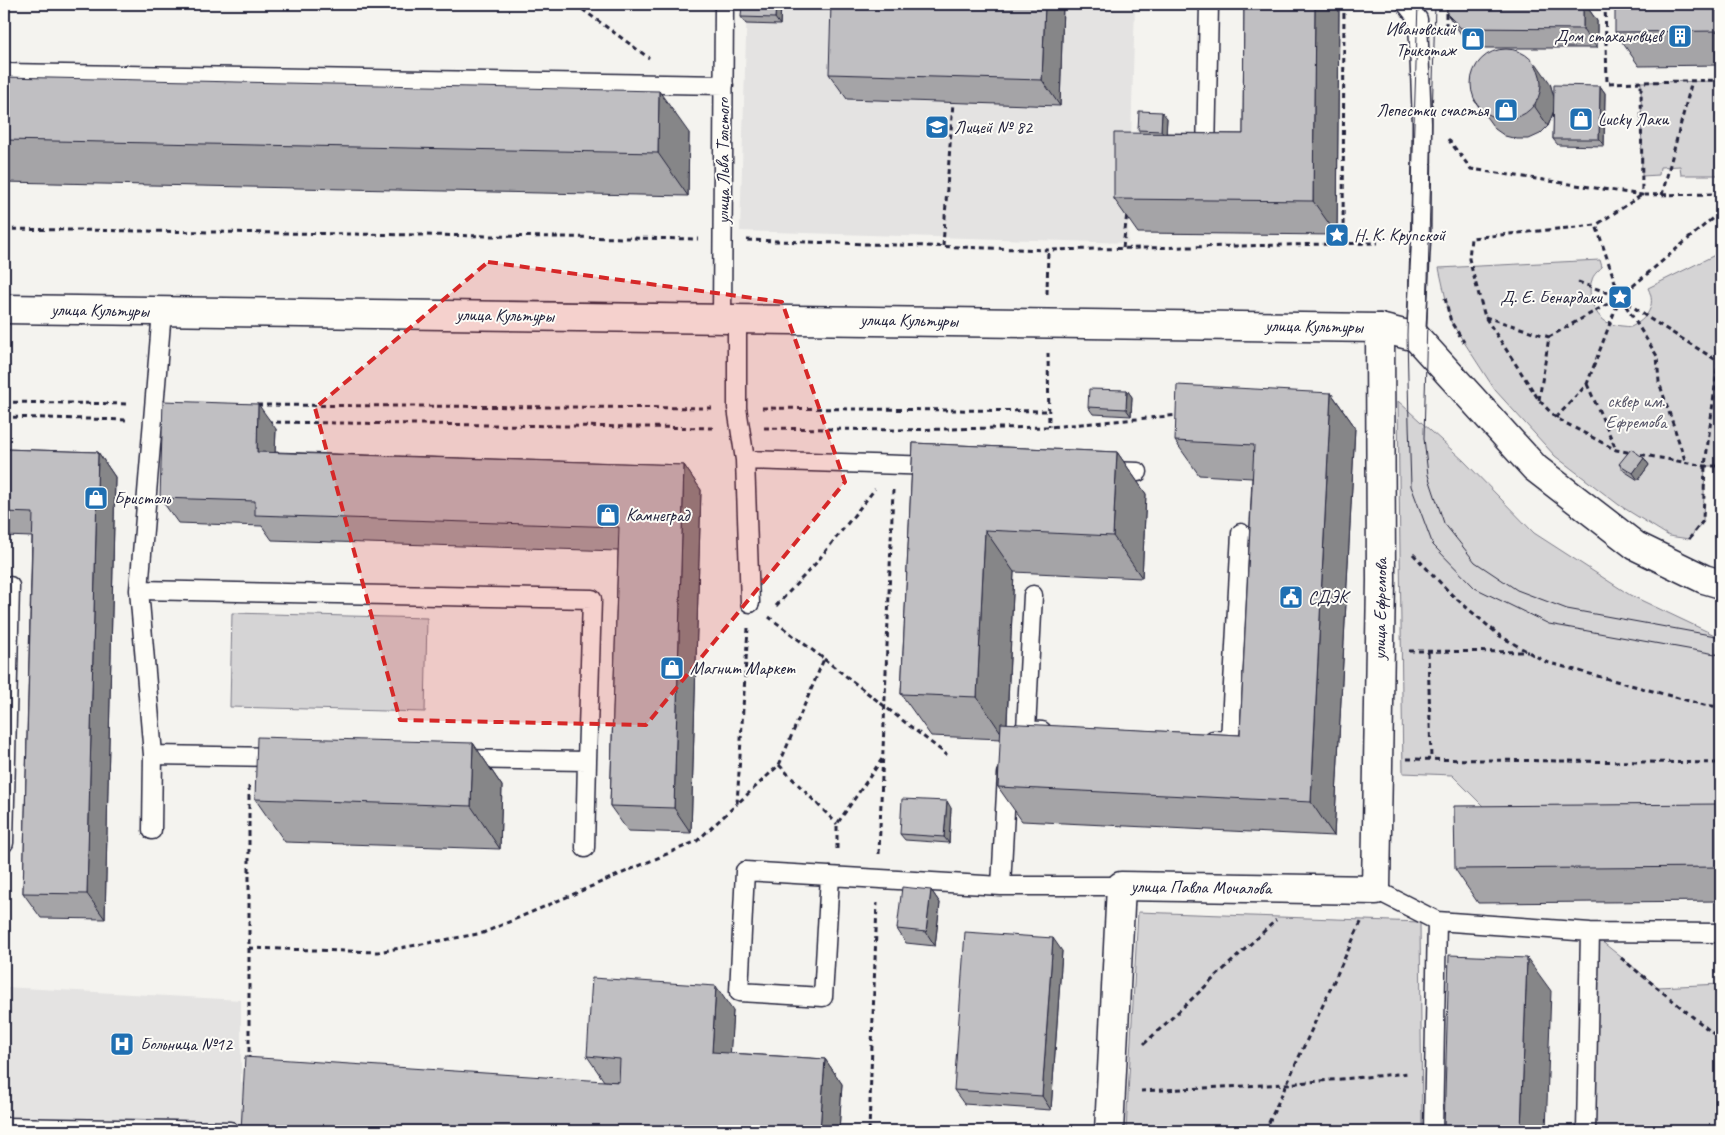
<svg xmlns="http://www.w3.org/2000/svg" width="1725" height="1135" font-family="Caveat,sans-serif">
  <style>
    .built { fill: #e4e3e2 }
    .green { fill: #d5d4d5; stroke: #7c7b88 }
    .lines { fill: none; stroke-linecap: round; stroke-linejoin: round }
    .lane-casing { stroke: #22223b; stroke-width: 21 }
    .street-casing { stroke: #22223b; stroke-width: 31 }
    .secondary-casing { stroke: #22223b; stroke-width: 31 }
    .path { stroke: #22223b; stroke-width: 3; stroke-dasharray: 5 4; stroke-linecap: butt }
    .lane { stroke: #fdfcf7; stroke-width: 18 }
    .street { stroke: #fdfcf7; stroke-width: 28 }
    .secondary { stroke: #fdfcf7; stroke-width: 28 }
    .tram { stroke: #22223b; stroke-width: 1 }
    .wall { fill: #a5a4a7; stroke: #22223b }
    .shaded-wall { fill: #868688; stroke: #22223b }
    .building { fill: #c0bfc2; stroke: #22223b }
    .marked { fill: #d62828; fill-opacity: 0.2; stroke: #d62828; stroke-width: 4; stroke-dasharray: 10 6; stroke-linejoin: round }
    .labels { text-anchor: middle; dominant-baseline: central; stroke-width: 4; stroke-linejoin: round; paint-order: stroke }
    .poi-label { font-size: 18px; fill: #22223b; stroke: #fdfcf7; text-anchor: start }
    .street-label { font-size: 18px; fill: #22223b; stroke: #fdfcf7 }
    .park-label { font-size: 18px; fill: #585769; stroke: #fdfcf7 }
  </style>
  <rect width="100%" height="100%" fill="#f4f3ef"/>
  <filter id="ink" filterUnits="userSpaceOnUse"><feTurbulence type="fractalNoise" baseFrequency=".02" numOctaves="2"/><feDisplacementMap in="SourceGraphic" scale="10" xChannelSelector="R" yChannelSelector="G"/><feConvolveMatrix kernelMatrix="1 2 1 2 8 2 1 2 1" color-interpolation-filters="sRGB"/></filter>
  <g filter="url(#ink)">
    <path class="built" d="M747,4H1135L1128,243L740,231Z
      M4,987L241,1000V1082L638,1084L604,1081L610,1003L733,1011L729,1077L842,1084L839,1131H4Z"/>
    <path class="green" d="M1721,81V175H1681L1680,166L1660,167L1659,175L1642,176L1641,82Z
      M1721,252V466H1705L1703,521L1689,539L1669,536L1619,505L1555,456L1495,390L1451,322L1439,268L1600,260L1602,267C1598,271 1593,275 1592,280C1586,295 1595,319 1611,324C1617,326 1625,326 1631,327C1647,319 1657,306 1648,288Z
      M1398,401L1464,461L1534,533L1630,595L1721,638V814L1493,816L1452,775L1403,773Z
      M232,613L427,618L425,712L230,707Z
      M1138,912L1420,922L1422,1131H1126Z
      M1590,932L1658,987L1721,984V1131H1586Z"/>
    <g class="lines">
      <g class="lane-casing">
        <path id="lane" d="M1406,4L1418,19L1422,123L1421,242L1416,337
          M4,73L724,85
          M1206,154L1209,4
          M737,317V408L745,460L750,603
          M722,318L724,4
          M745,460L934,466
          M1108,471L1138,472
          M4,586H10L4,843
          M139,590L592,599L587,761L460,759
          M1033,595L1026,730L1042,731
          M1213,740L1230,741L1241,533
          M153,755L279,757
          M152,830L153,755L139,590L162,311
          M585,848L587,761
          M830,876L823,997L739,992L745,871L1001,886H1121
          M1001,886L1007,774
          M1376,890L1437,921L1590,932L1721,933
          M4,1127L230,1131
          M1433,1131L1437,921
          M1586,1131L1590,932"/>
      </g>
      <g class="street-casing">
        <path id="street" d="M1109,1131L1121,886L1376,890L1381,580L1380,328"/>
      </g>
      <g class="secondary-casing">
        <path id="secondary" d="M4,309L1380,328L1416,337L1535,468L1636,546L1704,579L1721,584"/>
      </g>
      <path class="path" d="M575,4L649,58
        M1605,4L1607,83L1721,80
        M1446,27V4
        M1448,139L1471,169L1642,195L1641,82
        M1721,194L1642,195L1596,225L1471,238L1469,259L1485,317L1539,400L1556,418L1616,450L1705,466H1721
        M1662,195L1692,81
        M4,229L698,239
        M747,240L1048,250L1378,243
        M1343,243L1344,4
        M943,246L953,102
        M1123,248L1127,213
        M1578,282L1620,297L1647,317L1721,363
        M1047,294L1048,250
        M1445,298L1451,322L1464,342
        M1621,298L1657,356L1659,382L1686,463
        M1485,317L1549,337
        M1048,353L1049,427
        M1587,384L1616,449
        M1539,400L1549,337L1620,297L1721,211
        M4,402L130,404
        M257,405L713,408
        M762,408L1048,411
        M4,417L128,420
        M1556,418L1587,384L1620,297L1596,225
        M267,422L716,428
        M764,428L896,430L1049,427L1180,415
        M1689,539L1703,521L1705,466L1718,363L1721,255
        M1413,554L1452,595L1500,636L1546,662L1704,705L1721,707
        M776,606L816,563L875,489
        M748,628L737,804L779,765L824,659L769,617
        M1409,651L1528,652
        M1428,652L1431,759
        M824,659L947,755
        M1407,759L1721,763
        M779,765L837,824
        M837,849V824L882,759
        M879,854L893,490
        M249,948L378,952L483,933L697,841L737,804
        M1621,958L1721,1040
        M1144,1044L1276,920
        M249,1061V782
        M1141,1091L1286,1084L1409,1073
        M869,1131L877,903
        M1265,1131L1362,920"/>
      <use href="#lane" class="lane"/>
      <use href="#street" class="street"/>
      <use href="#secondary" class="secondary"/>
      <path class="tram" d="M1418,4L1407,335L1409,424L1411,486L1433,545L1475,588L1549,624L1721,655
        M1435,4L1424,438L1428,475L1444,523L1475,562L1517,590L1567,609L1721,637"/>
    </g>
    <path class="wall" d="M781,4L780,25L746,24L741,17Z
      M1063,4L1060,106L847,99L829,74Z
      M1244,4H1339L1337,235L1138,233L1114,199L1140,133L1138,130L1167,118L1166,133L1243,134Z
      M1447,4H1585L1597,21V48H1475L1461,34L1447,14Z
      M1721,4V65L1639,66L1615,32Z
      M4,77L689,133L688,196L4,182Z
      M1550,83L1554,98L1600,86L1605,93L1604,146L1558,145L1553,139L1554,111L1548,126L1540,134L1529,139H1517L1505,136L1495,129L1474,100Z
      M1127,390L1132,397L1131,416L1093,414L1088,407Z
      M1331,393L1355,427L1334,836L1022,821L998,787L1001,739L931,736L901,694L913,443L1117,452L1146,494L1142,578L1014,572L1007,724L1240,735L1252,478L1199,475L1175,441Z
      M276,429L275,452L684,465L701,490L691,833L628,831L610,806L618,551L272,540L262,526L178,523L160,498Z
      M4,449L98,452L115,477L105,919L41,918L23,893L32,537L4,536Z
      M1644,458L1649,465L1638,480L1624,471L1619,464Z
      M473,743L502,786L500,849L285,842L255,799Z
      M1721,804V901L1478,903L1455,869Z
      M951,808L949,843L905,840L900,834Z
      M931,890L940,903L935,946L906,943L897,929Z
      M1062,951L1051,1110L964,1104L954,1090Z
      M733,1011L730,1053L825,1059L842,1084L839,1131H241L619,1082L604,1081L587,1056Z"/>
    <path class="shaded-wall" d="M776,4H781L780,25L775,18Z
      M1045,4H1063L1060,106L1042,80Z
      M1315,4H1339L1337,235L1313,201Z
      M1583,4H1585L1597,21V48L1583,29Z
      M1536,63L1550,83L1556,105L1548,126L1535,107Z
      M1600,86L1605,93L1604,146L1599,139Z
      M659,91L689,133L688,196L658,153Z
      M1162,112L1167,118L1166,138L1161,131Z
      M1127,390L1132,397L1131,416L1126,409Z
      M1331,393L1355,427L1334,836L1311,802Z
      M258,404L276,429L274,477L257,452Z
      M98,452L115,477L105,919L87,894Z
      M1117,452L1146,494L1142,578L1113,536Z
      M1644,458L1649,465L1638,480L1633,473Z
      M684,465L701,490L691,833L674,808Z
      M985,530L1014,572L1006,740L977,697Z
      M473,743L502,786L500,849L471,806Z
      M947,801L951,808L949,843L944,837Z
      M931,890L940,903L935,946L926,932Z
      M1053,938L1062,951L1051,1110L1042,1096Z
      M1527,958L1551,991L1546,1131H1521Z
      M716,986L733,1011L729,1077L712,1052Z
      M825,1059L842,1084L839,1131H820Z"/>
    <path class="building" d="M742,4H776L775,18L741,17Z
      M831,4H1045L1042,80L829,74Z
      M1244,4H1315L1313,201L1114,199V133L1243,134Z
      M1447,4H1583V29L1461,28L1447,14Z
      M1615,4H1721V31L1615,32Z
      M1471 84a35 35 0 1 1 70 0a35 35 0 1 1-70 0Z
      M4,77L659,91L658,153L4,140Z
      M1554,85L1600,86L1599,139H1553Z
      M1139,111L1162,112L1161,131L1138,130Z
      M1177,385L1331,393L1311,802L998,787L1001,723L1240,735L1254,445L1175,441Z
      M1089,389L1127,390L1126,409L1088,407Z
      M163,401L258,404L257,452L684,465L674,808L610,806L619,527L255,515V501L160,498Z
      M913,443L1117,452L1113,536L985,530L977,697L901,694Z
      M4,449L98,452L87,894L23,893L33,513L4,512Z
      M1631,449L1644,458L1633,473L1619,464Z
      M257,737L473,743L471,806L255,799Z
      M902,799L947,801L944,837L900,834Z
      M1721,804V867L1455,869L1454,806Z
      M902,887L931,890L926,932L897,929Z
      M965,932L1053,938L1042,1096L954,1090Z
      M1449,955L1527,958L1521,1131H1444Z
      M592,978L716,986L712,1052L825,1059L820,1131H241L245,1057L619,1082L620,1059L587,1056Z"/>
  </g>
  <path class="marked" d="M488,262L782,302L845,482L646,725L400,720L315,408Z"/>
  <defs>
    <g id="building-square" transform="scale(1.25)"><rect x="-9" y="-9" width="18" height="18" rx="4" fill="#1f6fb2" stroke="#fdfcf7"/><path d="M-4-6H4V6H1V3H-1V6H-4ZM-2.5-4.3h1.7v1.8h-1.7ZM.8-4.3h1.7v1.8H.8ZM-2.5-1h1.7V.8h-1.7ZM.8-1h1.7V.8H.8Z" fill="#fff"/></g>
    <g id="shop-square" transform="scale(1.25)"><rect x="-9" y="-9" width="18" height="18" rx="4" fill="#1f6fb2" stroke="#fdfcf7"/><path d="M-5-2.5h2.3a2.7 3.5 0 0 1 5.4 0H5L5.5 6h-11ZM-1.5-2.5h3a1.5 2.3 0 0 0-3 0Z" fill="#fff"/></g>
    <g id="school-square" transform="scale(1.25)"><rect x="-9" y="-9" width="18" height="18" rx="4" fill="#1f6fb2" stroke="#fdfcf7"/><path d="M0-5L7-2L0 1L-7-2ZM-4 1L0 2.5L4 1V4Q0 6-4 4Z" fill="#fff"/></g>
    <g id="sight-square" transform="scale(1.25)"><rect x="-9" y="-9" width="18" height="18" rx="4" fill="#1f6fb2" stroke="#fdfcf7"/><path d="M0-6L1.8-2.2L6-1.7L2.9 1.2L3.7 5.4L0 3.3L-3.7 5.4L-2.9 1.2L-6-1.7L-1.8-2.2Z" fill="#fff"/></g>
    <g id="civic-square" transform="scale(1.25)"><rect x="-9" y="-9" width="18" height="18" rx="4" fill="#1f6fb2" stroke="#fdfcf7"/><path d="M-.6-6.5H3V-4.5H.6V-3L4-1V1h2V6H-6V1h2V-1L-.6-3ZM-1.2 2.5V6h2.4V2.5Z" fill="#fff"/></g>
    <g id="hospital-square" transform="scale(1.25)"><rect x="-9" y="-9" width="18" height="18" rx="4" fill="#1f6fb2" stroke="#fdfcf7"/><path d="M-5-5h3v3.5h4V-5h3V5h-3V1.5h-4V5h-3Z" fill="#fff"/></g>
  </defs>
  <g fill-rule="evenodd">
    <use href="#building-square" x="1680" y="36"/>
    <use href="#shop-square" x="1473" y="39"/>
    <use href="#shop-square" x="1506" y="110"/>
    <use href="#shop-square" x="1581" y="119"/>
    <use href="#school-square" x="937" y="127"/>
    <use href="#sight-square" x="1337" y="235"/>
    <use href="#sight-square" x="1620" y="297"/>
    <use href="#shop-square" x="96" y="498"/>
    <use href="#shop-square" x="608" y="515"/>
    <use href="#civic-square" x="1291" y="597"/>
    <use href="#shop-square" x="672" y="668"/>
    <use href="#hospital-square" x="122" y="1044"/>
  </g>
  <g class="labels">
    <g class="poi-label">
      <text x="1456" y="29" text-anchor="end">Ивановский<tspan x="1456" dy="21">Трикотаж</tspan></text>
      <text x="1662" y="36" text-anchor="end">Дом стахановцев</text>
      <text x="1488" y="110" text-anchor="end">Лепестки счастья</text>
      <text x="1598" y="119">Lucky Лаки</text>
      <text x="954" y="127">Лицей № 82</text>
      <text x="1354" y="235">Н. К. Крупской</text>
      <text x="1602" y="297" text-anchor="end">Д. Е. Бенардаки</text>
      <text x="114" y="498">Бристоль</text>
      <text x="626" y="515">Камнеград</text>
      <text x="1308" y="597">СДЭК</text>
      <text x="690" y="668">Магнит Маркет</text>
      <text x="140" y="1044">Больница №12</text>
    </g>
    <g class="street-label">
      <text transform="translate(723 161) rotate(-90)">улица Льва Толстого</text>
      <text transform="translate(100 310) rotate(1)">улица Культуры</text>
      <text transform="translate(505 315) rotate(1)">улица Культуры</text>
      <text transform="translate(909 320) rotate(1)">улица Культуры</text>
      <text transform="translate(1314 326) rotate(1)">улица Культуры</text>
      <text transform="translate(1380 609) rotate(-89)">улица Ефремова</text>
      <text transform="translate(1201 887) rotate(1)">улица Павла Мочалова</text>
    </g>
    <g class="park-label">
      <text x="1636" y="401">сквер им.<tspan x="1636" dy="21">Ефремова</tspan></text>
    </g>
  </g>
  <rect width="1725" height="1135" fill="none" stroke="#fdfcf7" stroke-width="20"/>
  <rect x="10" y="10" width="1705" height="1115" fill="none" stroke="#22223b" stroke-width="2" filter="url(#ink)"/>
</svg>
